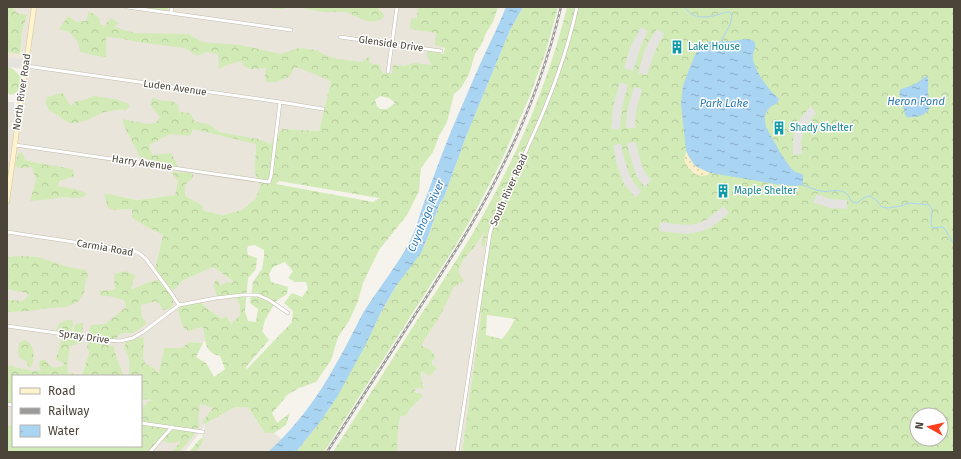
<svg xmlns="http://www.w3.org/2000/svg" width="961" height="459" font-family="'Fira Sans',sans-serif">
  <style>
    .residential { fill: #eae5da }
    .education { fill: #efe8d6 }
    .grass { fill: url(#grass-tufts) }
    .forest { fill: url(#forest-crowns); fill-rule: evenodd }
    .sand { fill: url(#sand-dots) }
    .parking { fill: #e5e3e0 }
    .water { fill: url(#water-ripples) }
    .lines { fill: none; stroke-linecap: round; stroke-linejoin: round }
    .stream { stroke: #a9d4f2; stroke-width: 1 }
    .street-casing { stroke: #c2bbae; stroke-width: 4 }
    .secondary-casing { stroke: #d6c79b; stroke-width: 5.5 }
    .street { stroke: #fff; stroke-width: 3 }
    .secondary { stroke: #fff3cd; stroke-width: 4.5 }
    .rail-casing { stroke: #9a9a9a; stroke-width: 2.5 }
    .rail { stroke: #fff; stroke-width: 1; stroke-dasharray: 3; stroke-linecap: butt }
    .labels { text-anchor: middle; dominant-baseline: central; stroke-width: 3; stroke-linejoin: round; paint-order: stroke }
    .street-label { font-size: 10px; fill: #4b4439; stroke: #fff }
    .culture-label { font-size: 10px; fill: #0d838f; stroke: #fff; text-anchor: start }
    .water-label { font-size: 11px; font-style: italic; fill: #2e7ab2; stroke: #fff }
  </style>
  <defs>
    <pattern id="grass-tufts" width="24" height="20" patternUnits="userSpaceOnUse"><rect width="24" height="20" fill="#d2eab5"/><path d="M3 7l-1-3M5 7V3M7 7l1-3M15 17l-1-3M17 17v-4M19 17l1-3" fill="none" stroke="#b6ca9c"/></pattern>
    <pattern id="forest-crowns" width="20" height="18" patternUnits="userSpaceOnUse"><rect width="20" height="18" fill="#d2eab5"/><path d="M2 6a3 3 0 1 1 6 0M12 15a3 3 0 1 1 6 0" fill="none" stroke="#b6ca9c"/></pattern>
    <pattern id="sand-dots" width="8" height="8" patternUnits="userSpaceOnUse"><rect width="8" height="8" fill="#f9efc9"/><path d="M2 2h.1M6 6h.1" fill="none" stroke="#d7cead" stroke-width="1.8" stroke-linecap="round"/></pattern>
    <pattern id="water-ripples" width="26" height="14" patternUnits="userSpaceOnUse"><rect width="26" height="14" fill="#a9d4f2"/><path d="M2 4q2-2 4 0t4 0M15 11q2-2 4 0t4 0" fill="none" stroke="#8caec5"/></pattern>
  </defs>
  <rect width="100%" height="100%" fill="#f6f3ec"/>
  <path class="residential" d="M12,7H32L26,53L20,52L22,32L27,15L17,13Z
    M37,7H435L450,21L438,66L419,89L331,81L319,131L282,129L270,144H256L255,163V173L260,186L256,198L242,210L222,215L205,211L193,201L185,196L175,195L137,200L104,193L114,210L132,209V218L143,225L163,235L155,269L176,288L182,281L213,267L232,280L233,283L216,291L217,297L236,295L240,307V315L231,325L221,319L217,314L209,310L202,303L196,329L203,327L205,332V340L203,343L189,342L182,348H164L160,373L154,368L146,364L129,375L124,376L117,359L114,347H87L89,353L82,375L13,376V446H141V399L199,404L214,408L202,422L205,424L235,407H248L265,433H274L282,439L268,452H197L203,439L202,438L205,425L194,440L184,452H7V111L19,112L30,38Z
    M495,223L491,239L462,452H413L411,451L397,452L398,433L400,417L406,415L410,409L422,397L414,392L416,388H420L424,385L421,380V375L422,371L427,374L437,368L432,364V361L436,357L423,347L422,344L441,314L454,287L458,272L463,260L475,246L486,229L484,248L490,224Z"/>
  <path class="education" d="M7,51L26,53L23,69L7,67Z"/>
  <path class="grass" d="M137,7H169L167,10L165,11Z"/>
  <path class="forest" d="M7,7H12L17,13L27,15L22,32L20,54L7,52Z
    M264,7H378L379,10L383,13L384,17C369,29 358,14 343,12C337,11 331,13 325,12C314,11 304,8 294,7C289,7 284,9 279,9C274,9 269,8 264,7Z
    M418,7H498L493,22L486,33L481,45L475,54L469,74L461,88L454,94L447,122L439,136L433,152L421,168L419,191L407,215L379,250L363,283L358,301L349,321L338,337L331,360L316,382L299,388L287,395L280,404L272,413L277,423L290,413L286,425L274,433H265L248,407H235L205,424L202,422L213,408L200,404L198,421L199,425L194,435L179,452H172L181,441L171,443L159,440L147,452H7V425L13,426V446H51L54,447L55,446H141V409L149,401L153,400L141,399V376H13V403H8L9,393L7,389V368L10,365C20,369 30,371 41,371L39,366L40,360H45L53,368L63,366L64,363L61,362L56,359L62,339L69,337L82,339V343L70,346L67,364L68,373L82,375L89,353L87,347L89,340L114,347L117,359L124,376L129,375C129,367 131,355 124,349L126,342L144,337L143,359L146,364L154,368L159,373L164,348H182L189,342L203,343L196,357L206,363L214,377L225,369L220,356C217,355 213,354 211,352C204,346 205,335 203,327L188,331L183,327L178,310L179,308C185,305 194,301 201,303C204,304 206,307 208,309C213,313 217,313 221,319L226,316L231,324L240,315V307L236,295L217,297C216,290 211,287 216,280L219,281L220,286L226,282L233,283L232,280L213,267L182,281L176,288L172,290L155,269L163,235L143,225L132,218V209L114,210L108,208L104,193L137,200L175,195L178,181L171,172L190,173L193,175V178L189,181L185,185V196L202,205L203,209L205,211L222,215L242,210L256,198L260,186L255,173V163L256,144L193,129L190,136L170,134L149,145L152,155L171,153L179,168L140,157L125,128L122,119L147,124L156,123L160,117L150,105L152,98L163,101H172L178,105L179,112L190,113L195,122L208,124L219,132L258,139L270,144L282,129L319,131L331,81L302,69L295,67L289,77L276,82H266L265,77L266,68L252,69L245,67L241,61L227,65L219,69L218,54L206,52L197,56L185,48L138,42L119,38L106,37V57L97,56L80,52L78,42L69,32L59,29L68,16L77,22L86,21L89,11L99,18L100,24L104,26L111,18L119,23L114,27L135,33L188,34L202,42L240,45L272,52L280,54L299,48L316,50L327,56L338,59L362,62L370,56L369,63L380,65L382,73L392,74L393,65L405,66L414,63L432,65L427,56V50L443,54L445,48L435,45L436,33L410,29L411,18H417ZM380,96L389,98L395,103L387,109H380L377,106L375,100ZM279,181L379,198H380L373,202L276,184ZM255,245L264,250V257L262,269L253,282L250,303L258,309L256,322L248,321L245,311L248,278L256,269L257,258L248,255L247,250L248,246ZM285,262L293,271L288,278L295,282H306L308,289L302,297L292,293L284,303L293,311L292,322L246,370V367L269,340L262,331L265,320L276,301L287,294L288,287L271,282L269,274L273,267Z
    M523,7H558L546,51L529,98L500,164L477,208L456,245L324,452H296C311,434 325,416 337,396C358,360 374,323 395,288C402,275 413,265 420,253C432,236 433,214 444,197L467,134L510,30Z
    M567,7H954V452H462L481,314L477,313L492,224L490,225L484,248L481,244L485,231L475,246L463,260L458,272L464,281L454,287L441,314L422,344L423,347C430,348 432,352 436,357L432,361V364L437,368L429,376L422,371C419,379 423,382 424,389H422L420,388H416L414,392L416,393H420L422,395V397L410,409L406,415L400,417L398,433L397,452H333C361,409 388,365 416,322C439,287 462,253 482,217C519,151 549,81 567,7ZM487,315L515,319L509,330L502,339L486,335ZM917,415H941V439H917Z
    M7,67C15,68 15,73 22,76C21,85 20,94 10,95L7,91Z
    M60,93L64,94L67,100L71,106L76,101L84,100L94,96L106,98L115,99L127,103L130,106L125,111L124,109L104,112L85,121L76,123H69L49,110L46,104L47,97L53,96Z
    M22,152L25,160L33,162L73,169L74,176L60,181L57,186L75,189L86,193L84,197L75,198L62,197L51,199L30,201L36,179L32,167L21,168L15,166L18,153Z
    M21,256L38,257L68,267L86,270L88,276L86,280L84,293L78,302L73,304L66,307L50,308L29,311L7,312V300L23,301L29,295L26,293L7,289V257Z
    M126,271L136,276L133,280L131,290L146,283L158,280C162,285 174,296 173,302C173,304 172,306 171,308L163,310L157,301L141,305L142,317L146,322L145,325L133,333H121L116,339L93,336L89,331L91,325L105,324L126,307L124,300L114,297L100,295L99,291L115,290L114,274Z
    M68,320H71L73,322L71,332L70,334L56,331V329L58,327L59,323Z
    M80,323H83V326L82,333H75L73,331C74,326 75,324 80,323Z
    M25,340C28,342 29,342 31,345C34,350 35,363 30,368L28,367L27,362L19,357L18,352L19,343Z
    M202,438L204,439L197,452H189L199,440Z"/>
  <path class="sand" d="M687,150C692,165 698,168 711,173C709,174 705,176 702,176C694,176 686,167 684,159Z"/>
  <path class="parking" d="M641,27L648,31L640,49L633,71L624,68L630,48Z
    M657,29L664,34L655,51L647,75L638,73L644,52L649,41Z
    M7,57L22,59L19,68L7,67Z
    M620,82L628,85L622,108L620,129H611L613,107Z
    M634,87L642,89L636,112L635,128H626L627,111Z
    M7,102H14V112L7,111Z
    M811,106L816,113L808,123L804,131L801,141L802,154L793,155V140L795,128L802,116Z
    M636,142L639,156L642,166L646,174L651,180L645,187L639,180L636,175L629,153L627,143Z
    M621,144L625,161L629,174L635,184L641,191L636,198L624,184L617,166L613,145Z
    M817,194L830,199L847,200V209L830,208L815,203L813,202Z
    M724,206L729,213L713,226L703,231L687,234L659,231L660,222L685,225L696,224L706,220Z"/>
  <path class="water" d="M506,7H523L510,30L467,134L444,197L439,205L429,234L421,253L396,286L381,312L366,344L337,397L320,422L296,452H268C296,427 318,397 336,364C346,347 354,330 363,313C379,287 399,264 412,237C416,228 419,218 422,208C432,182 441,155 452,129C462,106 472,82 482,60C490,42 499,25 506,7Z
    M746,39C763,40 751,51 753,60C756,72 763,81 770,90C773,94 777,96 779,99C777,104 776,104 772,106C764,111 764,119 766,127C771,136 787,166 794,171C797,173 800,173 803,175V185L795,186L781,185L711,173L697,167L693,163L688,155L686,150L684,131L681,103L683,86L688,72L695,55L701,46L708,42L733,41Z
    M926,76H927C929,81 928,87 928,92C928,96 930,101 930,105C929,116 915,118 906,117L899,92L901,89C913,85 916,85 926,76Z"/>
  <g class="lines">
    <path class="stream" d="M685,7C692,20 708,18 720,14C724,13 726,12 730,12L732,16L730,25L721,41
      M803,185C809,187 815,190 821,191C829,193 839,187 847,194C849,196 850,199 852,202L857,203L865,197L870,196L876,200L882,207L888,208L901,206L909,203L929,205L932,209L931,226L934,228L942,227L944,228L954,244"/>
    <g class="street-casing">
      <path id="street" d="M127,7L291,30
        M171,13L172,7
        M340,37L441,51
        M26,66L280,102L323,109
        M388,72L397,7
        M15,145L269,182L271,176L280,102
        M7,232L134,251L139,253L146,259L171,293L179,305
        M7,326L107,340L120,341L133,338L143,332L179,305L216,298L242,295H258L269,300L288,313
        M7,404L13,405
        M141,423L203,432
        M150,452L172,427
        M457,452L490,233L494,219C506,194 519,168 530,142C550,99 567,53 577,7"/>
    </g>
    <g class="secondary-casing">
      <path id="secondary" d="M7,201L34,7"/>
    </g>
    <use href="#street" class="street"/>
    <use href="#secondary" class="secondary"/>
    <g class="rail-casing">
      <path id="rail" d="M327,452C359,403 390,353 422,304C451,258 481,212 504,163C529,113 548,61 561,7"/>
    </g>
    <use href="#rail" class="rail"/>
  </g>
  <defs>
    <g id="building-bare" transform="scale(1.08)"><path d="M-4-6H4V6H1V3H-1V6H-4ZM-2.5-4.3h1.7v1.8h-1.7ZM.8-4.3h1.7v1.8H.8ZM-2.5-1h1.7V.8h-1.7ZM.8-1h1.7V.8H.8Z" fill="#0f9aa8" stroke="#fff" stroke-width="2.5" paint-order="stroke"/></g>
  </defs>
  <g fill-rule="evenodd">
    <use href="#building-bare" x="677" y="47"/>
    <use href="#building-bare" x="779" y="128"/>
    <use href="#building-bare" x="723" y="191"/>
  </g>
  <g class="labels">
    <g class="street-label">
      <text transform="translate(391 44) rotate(8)">Glenside Drive</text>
      <text transform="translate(175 88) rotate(8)">Luden Avenue</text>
      <text transform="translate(22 92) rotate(-82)">North River Road</text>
      <text transform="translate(142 163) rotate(8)">Harry Avenue</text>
      <text transform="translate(509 190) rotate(-66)">South River Road</text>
      <text transform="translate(105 248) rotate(10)">Carmia Road</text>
      <text transform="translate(84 337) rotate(8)">Spray Drive</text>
    </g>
    <g class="culture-label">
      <text x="688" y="47">Lake House</text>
      <text x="790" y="128">Shady Shelter</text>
      <text x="734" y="191">Maple Shelter</text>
    </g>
    <g class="water-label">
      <text x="916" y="101">Heron Pond</text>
      <text x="724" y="103">Park Lake</text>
      <text transform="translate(426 216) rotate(-67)">Cuyahoga River</text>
    </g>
  </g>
  <rect width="961" height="459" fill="none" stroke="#4b4439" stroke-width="16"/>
  <rect x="12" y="375" width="130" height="72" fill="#ffffff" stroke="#b7b4b0"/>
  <rect x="20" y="388" width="20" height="6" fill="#fff3cd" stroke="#b7b4b0"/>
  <text x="48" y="395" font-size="12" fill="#4b4439">Road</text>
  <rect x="20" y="408" width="20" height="6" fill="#9a9a9a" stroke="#b7b4b0"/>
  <text x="48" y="415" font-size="12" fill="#4b4439">Railway</text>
  <rect x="20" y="425" width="20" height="12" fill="url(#water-ripples)" stroke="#b7b4b0"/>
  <text x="48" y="435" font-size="12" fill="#4b4439">Water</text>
  <g transform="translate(929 427) rotate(278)"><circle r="19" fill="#ffffff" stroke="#b7b4b0"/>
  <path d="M0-3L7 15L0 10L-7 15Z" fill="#fc3f1d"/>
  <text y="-6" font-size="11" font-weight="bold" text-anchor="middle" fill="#4b4439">N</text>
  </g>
</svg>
